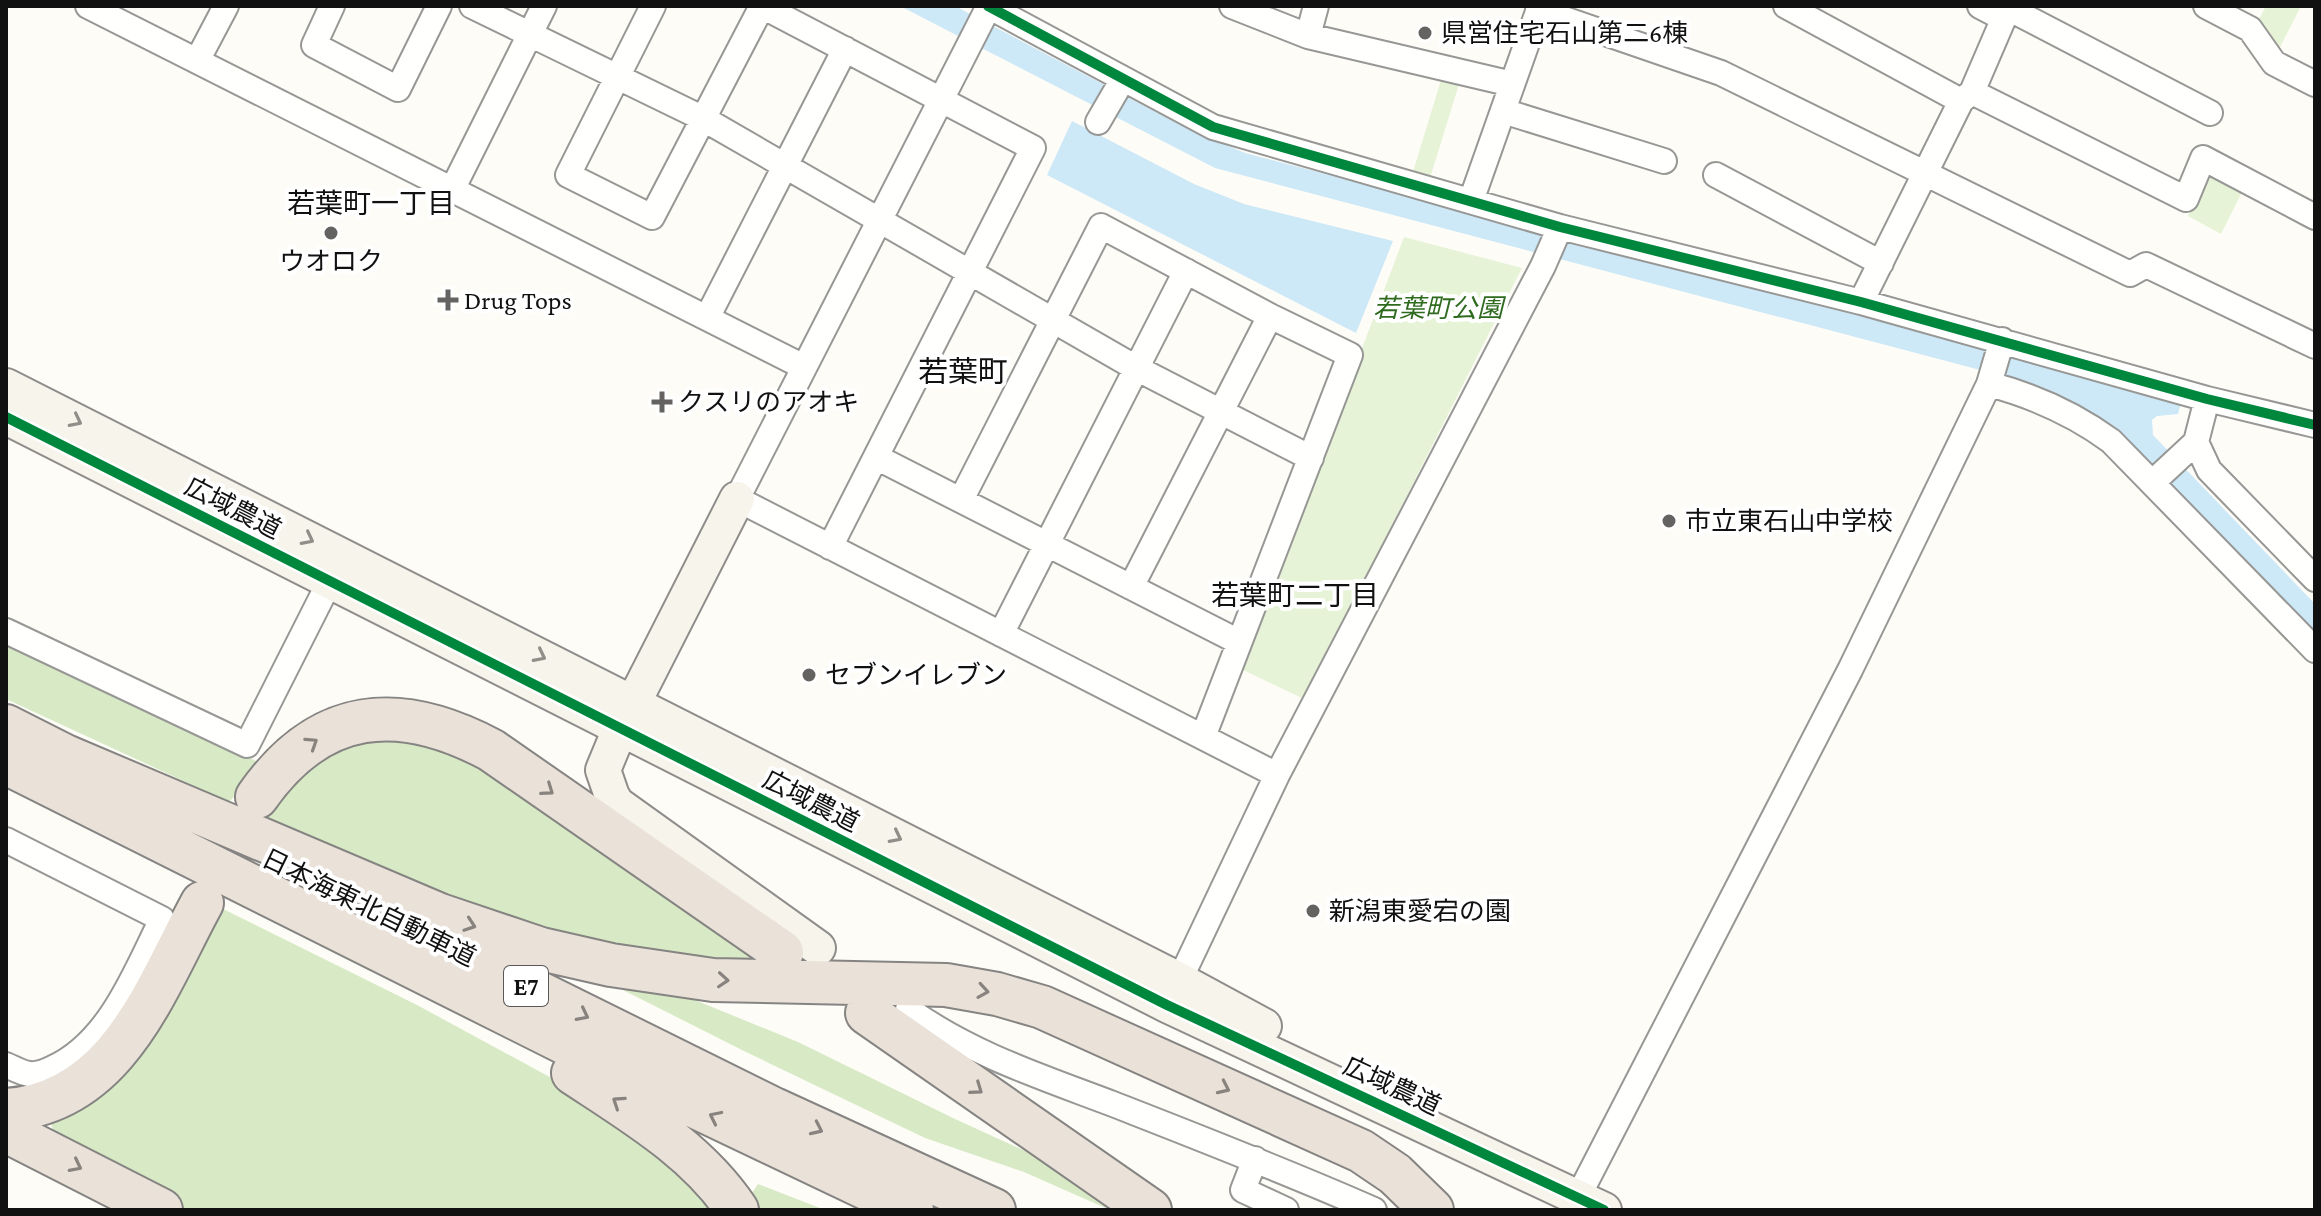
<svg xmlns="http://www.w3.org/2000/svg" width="2321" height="1216" font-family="'Crimson Pro','Noto Sans JP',serif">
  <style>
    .green { fill: #e7f3d7 }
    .forest { fill: #d8eac5 }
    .water { fill: #cde8f7 }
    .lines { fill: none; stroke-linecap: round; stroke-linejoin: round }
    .street-casing { stroke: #979795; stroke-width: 28 }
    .secondary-casing { stroke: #8e8d8b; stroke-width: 38 }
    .highway-casing { stroke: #858482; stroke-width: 46 }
    .street { stroke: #fffffe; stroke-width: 24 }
    .secondary { stroke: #f6f4eb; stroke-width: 34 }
    .highway { stroke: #eae1d8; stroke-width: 42 }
    .cycleway-casing { stroke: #fff; stroke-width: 15 }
    .cycleway { stroke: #00873e; stroke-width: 10 }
    .oneway { stroke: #8f8e89 }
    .oneway2 { stroke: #88837e }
    .poi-dot { fill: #646362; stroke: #fff; stroke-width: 3 }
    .labels { text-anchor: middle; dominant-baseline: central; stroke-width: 8; stroke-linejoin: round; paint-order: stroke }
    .shield { fill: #fff; stroke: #585858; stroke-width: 2 }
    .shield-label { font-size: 24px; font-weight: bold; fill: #111 }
    .poi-label { font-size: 26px; fill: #111; stroke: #fff; text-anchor: start }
    .park-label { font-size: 26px; font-style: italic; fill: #2f6b1f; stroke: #fff }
    .street-label { font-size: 26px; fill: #111; stroke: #fff }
    .neighbourhood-label { font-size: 28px; fill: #111; stroke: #fff }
    .quarter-label { font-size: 30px; fill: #111; stroke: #fff }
  </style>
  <rect width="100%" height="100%" fill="#fdfcf7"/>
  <path class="green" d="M2266,6H2301L2277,53L2257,23Z
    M1441,80L1450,83L1456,80L1460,81L1430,178L1412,175Z
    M2212,174L2243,190L2221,234L2188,216L2206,179Z
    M1404,237L1522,268L1304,699L1241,669Z"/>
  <path class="forest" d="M6,638L264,765L229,802L6,699Z
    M381,735L479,755L780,970L595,945L519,921L444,893L265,817L293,779L316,758Z
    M215,905L417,1005L570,1088L638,1131L721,1210H186L56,1142L50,1119Z
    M629,980L653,983L798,1042L955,1119L1082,1177L1131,1210H1110L1024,1172L925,1138L744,1051L623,990Z
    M758,1184L825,1210H750L746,1202Z"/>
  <path class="water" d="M900,6H955L1188,129L1245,153L1991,348L2181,403L2178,414L2157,416L2152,420L2153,435L2315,604V637L2127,444L1984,371L1215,168Z
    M1072,121L1194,184L1244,204L1393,241L1356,333L1047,175Z"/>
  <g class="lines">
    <g class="street-casing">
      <path id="street" d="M88,6L804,367
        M332,6L314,45L398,89L439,6
        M472,6L702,118L1136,368L1311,458
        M653,6L568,175L652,217L762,6
        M762,6L1033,148L830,547
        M988,6L1213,127L1560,227L1861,302L2207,399L2315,425
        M989,6L737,499L1277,775
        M1232,6L1308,36L1512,84
        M1786,6L1961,101
        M1980,6L2003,18
        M2206,6L2250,29L2274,63L2315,84
        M2008,8L2210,113
        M1538,10L1721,73L2130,274L2146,265L2315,346
        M1308,36L1316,6
        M197,61L226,6
        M1972,92L2186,199L2203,158L2315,217
        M1503,111L1664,161
        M1098,122L1123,79
        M1716,175L1881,263
        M452,190L544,6
        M1471,201L1540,6
        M1861,302L1961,101L1972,92L2009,6
        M707,318L845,49
        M1989,384C2034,396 2073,413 2111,441L2315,650
        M2207,399L2196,442L2209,470L2315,579
        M876,457L1239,642
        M2153,482L2196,442
        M961,500L1101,226L1270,316L1350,355L1203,737
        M1131,587L1270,316
        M6,631L247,745L336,569
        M1001,634L1186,271
        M6,840L162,919C136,971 110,1042 53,1068C47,1071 37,1075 29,1074C22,1073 13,1068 6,1065
        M1174,992L1277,775L1543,266L1560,227
        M908,1009C970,1054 1042,1077 1113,1104C1200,1138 1288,1172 1374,1210
        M1255,1159L1243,1190L1286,1210
        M1578,1197L1850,670L1989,384L2002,340"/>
    </g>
    <g class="secondary-casing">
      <path id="secondary" d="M6,386L1179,980L1264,1026
        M6,417L1167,1005L1604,1210
        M737,499L620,729L603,770L612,796L617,804L818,948"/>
    </g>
    <g class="highway-casing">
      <path id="highway" d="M6,726L87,767
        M63,755L440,915L541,949L611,965L713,980L946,985L997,994L1042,1007L1361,1151L1395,1174L1432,1210
        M6,763L639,1080L912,1210
        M257,797C320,707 399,701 491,750L782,952
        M404,926L774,1109L994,1210
        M867,1013L1150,1210
        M573,1073C632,1112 697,1150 737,1210
        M6,1110C118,1103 156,987 202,903
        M6,1131L161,1210"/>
    </g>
    <use href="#street" class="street"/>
    <use href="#secondary" class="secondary"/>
    <use href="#highway" class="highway"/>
    <g class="cycleway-casing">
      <path id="cycleway" d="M988,6L1213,127L1560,227L1861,302L2207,399L2315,425
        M6,417L1167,1005L1604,1210"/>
    </g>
    <use href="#cycleway" class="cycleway"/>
  </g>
  <defs><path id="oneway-chevron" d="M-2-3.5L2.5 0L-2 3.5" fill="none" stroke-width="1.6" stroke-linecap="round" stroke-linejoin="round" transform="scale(2)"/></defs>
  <g class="oneway">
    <use href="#oneway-chevron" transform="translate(76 421) rotate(27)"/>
    <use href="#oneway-chevron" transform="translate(308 539) rotate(27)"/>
    <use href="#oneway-chevron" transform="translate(540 656) rotate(27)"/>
    <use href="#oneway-chevron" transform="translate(896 837) rotate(27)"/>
  </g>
  <g class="oneway2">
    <use href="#oneway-chevron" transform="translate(312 743) rotate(-33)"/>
    <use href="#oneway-chevron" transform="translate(548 790) rotate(35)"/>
    <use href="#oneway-chevron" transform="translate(470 925) rotate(19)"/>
    <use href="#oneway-chevron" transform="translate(723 980) rotate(4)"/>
    <use href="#oneway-chevron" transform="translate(983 991) rotate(9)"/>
    <use href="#oneway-chevron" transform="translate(583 1015) rotate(27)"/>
    <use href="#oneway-chevron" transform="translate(1224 1088) rotate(25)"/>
    <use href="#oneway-chevron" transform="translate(977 1089) rotate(35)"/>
    <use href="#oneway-chevron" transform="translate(618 1102) rotate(-146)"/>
    <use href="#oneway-chevron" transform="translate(715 1117) rotate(-154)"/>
    <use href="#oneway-chevron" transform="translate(817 1129) rotate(25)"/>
    <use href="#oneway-chevron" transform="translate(76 1166) rotate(27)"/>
  </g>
  <g class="poi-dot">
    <circle cx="1425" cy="33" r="8"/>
    <circle cx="331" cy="233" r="8"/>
    <path d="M444 288h8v8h8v8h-8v8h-8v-8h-8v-8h8z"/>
    <path d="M658 390h8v8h8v8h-8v8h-8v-8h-8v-8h8z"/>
    <circle cx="1669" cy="521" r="8"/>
    <circle cx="809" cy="675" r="8"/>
    <circle cx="1313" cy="911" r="8"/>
  </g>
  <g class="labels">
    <rect class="shield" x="504" y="966" width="44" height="40" rx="6"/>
    <g class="shield-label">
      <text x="526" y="986">E7</text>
    </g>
    <g class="poi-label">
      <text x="1441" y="33">県営住宅石山第二6棟</text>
      <text x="331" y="261" text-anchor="middle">ウオロク</text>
      <text x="464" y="300">Drug Tops</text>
      <text x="678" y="402">クスリのアオキ</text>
      <text x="1685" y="521">市立東石山中学校</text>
      <text x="825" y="675">セブンイレブン</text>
      <text x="1329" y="911">新潟東愛宕の園</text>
    </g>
    <g class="park-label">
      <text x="1438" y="308">若葉町公園</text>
    </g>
    <g class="street-label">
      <text transform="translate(233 508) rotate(27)">広域農道</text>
      <text transform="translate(811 801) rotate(27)">広域農道</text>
      <text transform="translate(369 908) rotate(26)">日本海東北自動車道</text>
      <text transform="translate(1392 1086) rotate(25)">広域農道</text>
    </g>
    <g class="neighbourhood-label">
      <text x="371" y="203">若葉町一丁目</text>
      <text x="1295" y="595">若葉町二丁目</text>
    </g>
    <g class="quarter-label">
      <text x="963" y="371">若葉町</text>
    </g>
  </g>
  <rect width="2321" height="1216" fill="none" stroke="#111111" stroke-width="16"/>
</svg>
